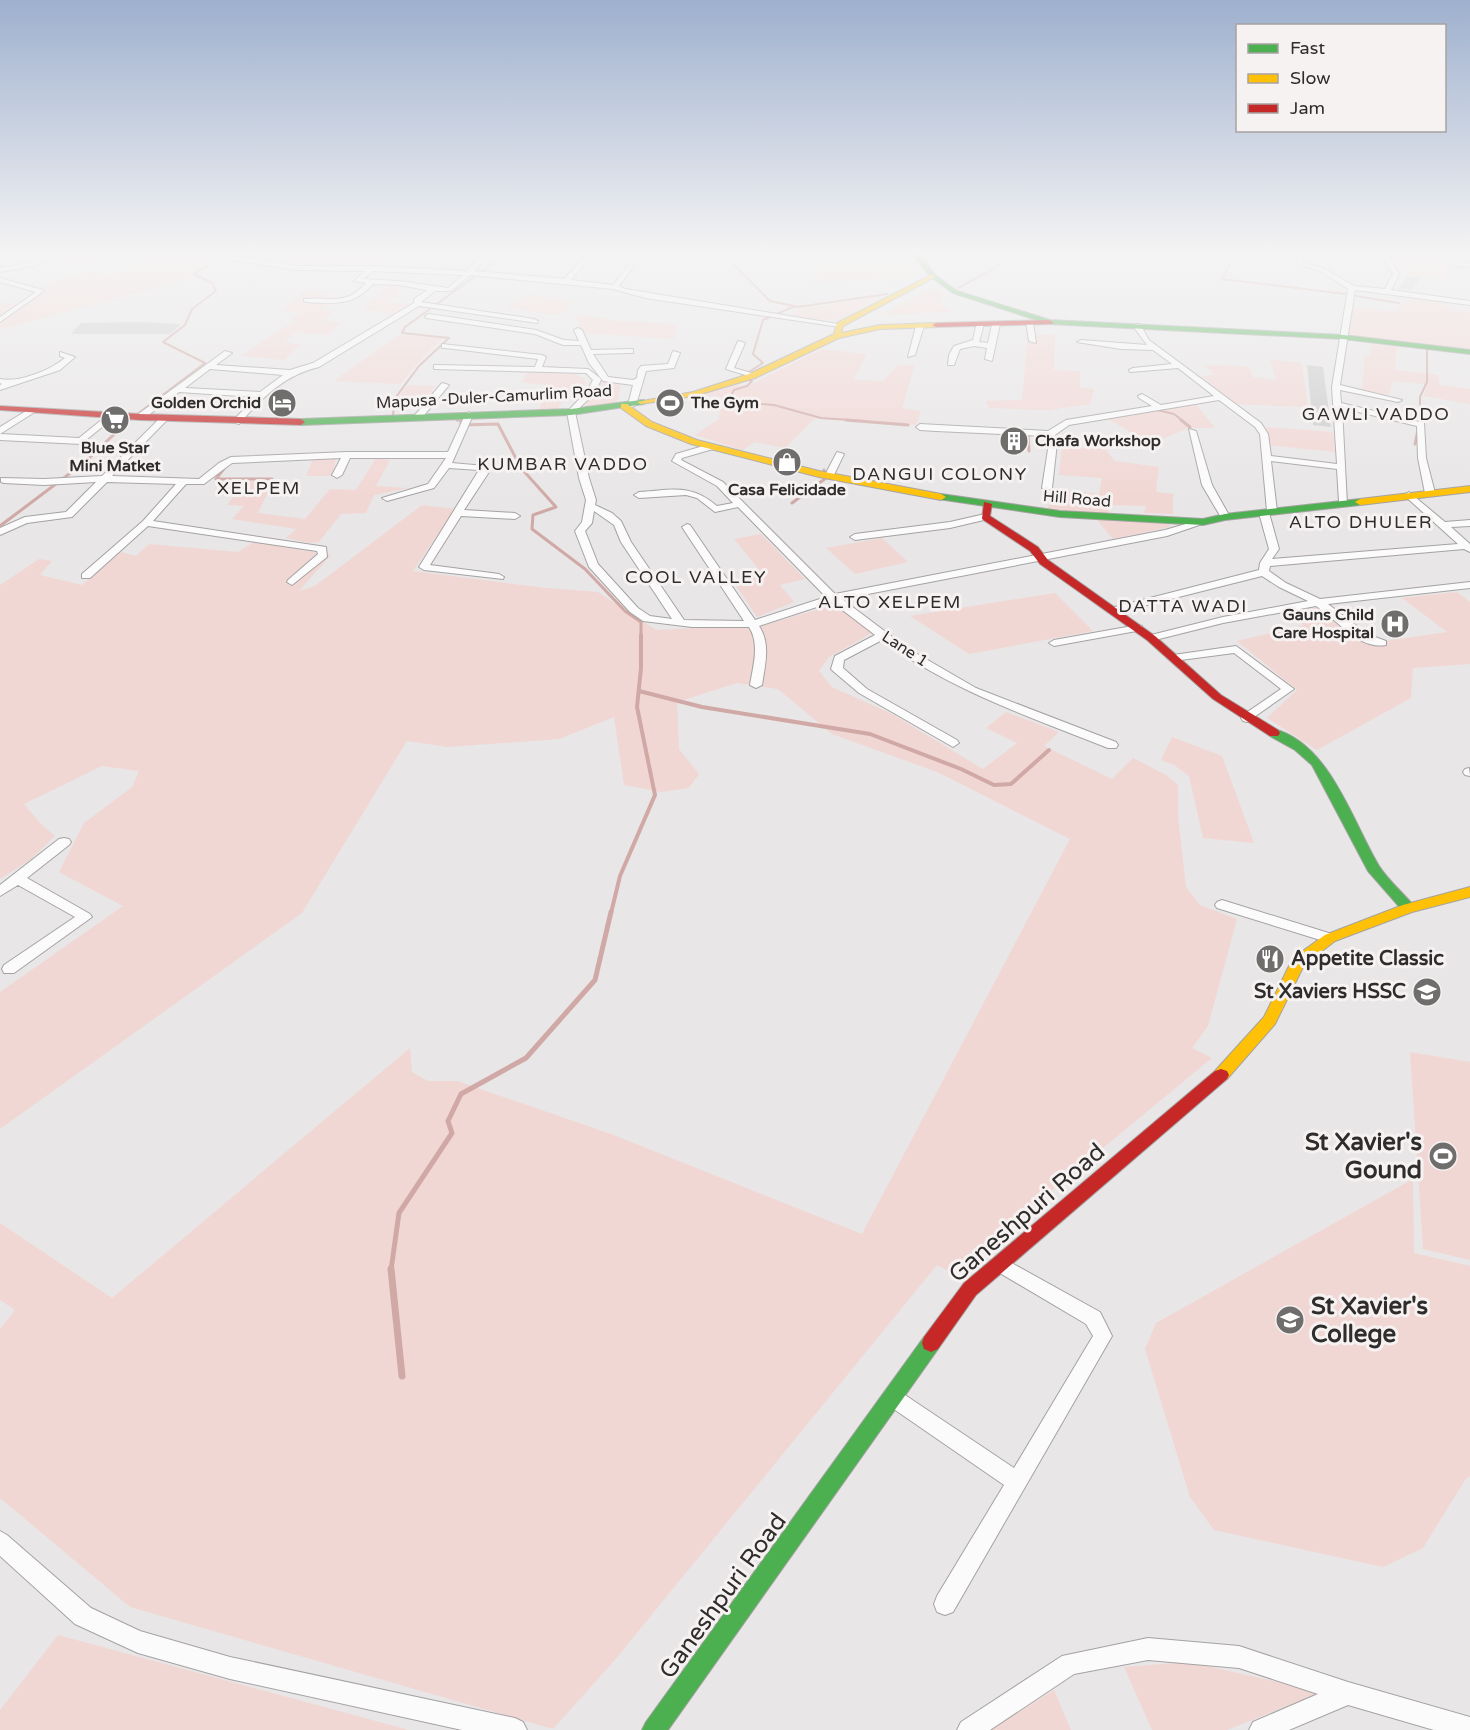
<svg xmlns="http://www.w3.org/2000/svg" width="1470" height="1730" font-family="'Varela Round',sans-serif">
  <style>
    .green { fill: #f1d7d4 }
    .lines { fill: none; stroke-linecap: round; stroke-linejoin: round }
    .stream-far4 { stroke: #d0a9a6; stroke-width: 2 }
    .stream-far3 { stroke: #d0a9a6; stroke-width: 3 }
    .stream-far2 { stroke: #d0a9a6; stroke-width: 4 }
    .stream-far1 { stroke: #d0a9a6; stroke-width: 5 }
    .stream { stroke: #d0a9a6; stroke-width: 7 }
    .building { fill: #cdcccc }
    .street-casing { stroke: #a4a2a2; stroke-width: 2 }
    .fast-casing { stroke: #a4a2a2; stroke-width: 2 }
    .slow-casing { stroke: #a4a2a2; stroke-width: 2 }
    .jam-casing { stroke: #a4a2a2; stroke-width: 2 }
    .street { fill: #fcfbfb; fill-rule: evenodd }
    .fast { fill: #4caf50; fill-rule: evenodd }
    .slow { fill: #ffc107; fill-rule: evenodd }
    .jam { fill: #c62828; fill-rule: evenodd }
    .labels { text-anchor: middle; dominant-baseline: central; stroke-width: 6; stroke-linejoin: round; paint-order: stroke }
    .far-street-label { font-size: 16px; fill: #2e2d2c; stroke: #f7f2f2 }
    .far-poi-label { font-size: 16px; font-weight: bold; fill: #2e2d2c; stroke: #f7f2f2; text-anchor: end }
    .far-neighbourhood-label { font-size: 18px; letter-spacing: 1.5px; fill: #2e2d2c; stroke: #f7f2f2 }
    .far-quarter-label { font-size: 18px; letter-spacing: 1.5px; fill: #2e2d2c; stroke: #f7f2f2 }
    .poi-label { font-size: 20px; font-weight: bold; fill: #2e2d2c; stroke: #f7f2f2; text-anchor: start }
    .near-poi-label { font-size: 24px; font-weight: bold; fill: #2e2d2c; stroke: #f7f2f2; text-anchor: end }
    .near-street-label { font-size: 24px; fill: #2e2d2c; stroke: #f7f2f2 }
  </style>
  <rect width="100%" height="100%" fill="#e8e6e6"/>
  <path class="green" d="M64,254H109L84,264L50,260Z
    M169,254H190L216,259L190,275L194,278L0,329V303L19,304L40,287L87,270L110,275Z
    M288,254L393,256L379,265L305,263L280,260Z
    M1392,254H1442L1457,263L1445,265L1448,269L1447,279L1399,274L1390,259Z
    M877,260L907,263L917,274L894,282Z
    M819,261L875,262L885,279L814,282Z
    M390,285L404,286L389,302L409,304L393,314L361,308Z
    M934,287L943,291L941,304L952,312L881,315Z
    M303,292L333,294L326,300L333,301L323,309L335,311L324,321L341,322L328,335L295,332L284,342L301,345L284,360L241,356L296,320L290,319L298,312L280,311Z
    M527,294L571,301L565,314H545L506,307Z
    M884,296L836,321L788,317L802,309Z
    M1411,296L1451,302L1446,308L1470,312V350L1346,336L1352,307L1395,312L1398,304L1408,303Z
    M576,314L620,321L677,324L674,339L582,333Z
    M1028,334L1055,335L1054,370L1080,371V388L1094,389L1090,404L1049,410L989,408L986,401L1022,400Z
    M398,335L443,338L419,361L400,384L334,381Z
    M1371,344L1397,347L1395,370L1438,375L1440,385L1470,389V404L1424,396L1427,385L1423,384L1393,381L1389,395L1362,390L1365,356H1370Z
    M822,349L867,354L853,380L883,381L897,366L915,364L902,408L921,411L916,425L815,418L785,448L755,442L742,450L695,435L719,419L721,397L701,395L737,385L747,386Z
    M1270,359L1302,363L1308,407L1236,404L1201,376L1215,375L1204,365L1248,366L1253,377L1276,380Z
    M528,371L576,374L585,379L584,390L573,389L556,410H538L552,386L522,382Z
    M602,382L621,383L617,404L584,407Z
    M408,385L435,386L427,398L398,397Z
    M1196,404L1215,428H1188L1151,444L1108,419Z
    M1266,427L1333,432L1335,452L1268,445Z
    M1062,447L1106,449L1114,461L1159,467L1156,492L1173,494V514L1144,513L1146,506L1107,505L1109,515L1047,509L1057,489L1099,494L1102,478L1059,475Z
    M376,458L390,460L376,486L408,488L374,495L366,513L341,514L319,542L308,543L286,538L296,529L232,519L244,506L227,505L246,481H273L258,513L305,519L330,489L356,490Z
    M313,459H336L332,476H306Z
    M422,505L455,509L413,571L546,588L598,592L656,630L764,625L834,605L872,633L829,657L819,671L832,687L892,714L983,769L1017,743L986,728L1006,712L1059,732L1044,746L1112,779L1133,758L1166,775L1178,785V816L1186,887L1200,905L1237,919L1208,1026L1192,1048L1212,1058L952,1273L937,1265L614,1661L553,1729L130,1607L0,1498V1329L15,1310L0,1300V1223L112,1298L410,1048L412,1072L428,1081H457L611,1134L862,1234L1070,839L937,772L832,734L778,689L737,683L677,702L679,749L699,774L689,788L661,792L624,785L614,717L559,739L448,747L407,741L302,913L0,1129V992L123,906L59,872L84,823L132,787L139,771L102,766L24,804L42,825L55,836L30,860L0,879V585L39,559L52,561L40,575L82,585L121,552L136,556L149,544L238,552L254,542L331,555L299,591L315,586Z
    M1097,520L1169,524L1170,527L1113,539Z
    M761,534L805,579L780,585L794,602L757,617L733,581L764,576L734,539Z
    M882,538L908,562L855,574L826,548Z
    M1457,592L1470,602V664L1413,668L1411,698L1317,750L1267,718L1297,690L1237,641L1304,625L1283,612L1321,607L1365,644L1447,632L1402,598Z
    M1055,593L1093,631L969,654L910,616Z
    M1172,737L1222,756L1254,843L1203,838L1189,776L1174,765L1161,760Z
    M1410,1052L1470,1062V1260L1423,1249Z
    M1413,1179L1414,1253L1470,1266V1476L1465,1480L1423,1548L1383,1567L1214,1530L1190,1497L1145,1349L1156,1323Z
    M58,1635L409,1730H0V1710Z
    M1189,1662L1322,1692L1227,1730H1152L1124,1667Z
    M1054,1690L1071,1730H990Z"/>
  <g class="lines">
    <path class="stream-far4" d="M735,254L732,263L770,301L798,307L887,294
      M1253,254L1233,257L1222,279L1345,294
      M0,261L26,254
      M958,288L993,269L1013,254
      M1356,296L1399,303
      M795,306L763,320L753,354L763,363L741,377L752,381L747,386L734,390L728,401L774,405L821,418L864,421
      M1157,410L1174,414L1183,421
      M392,420L396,397L419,366L449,338L402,333L405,327L506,254
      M457,420L461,421
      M128,421L205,363L163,342L185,325L192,309L216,291L212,283L194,274L219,259
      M1420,421V397L1427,382V347"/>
    <path class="stream-far3" d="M457,420H461V425L498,424L521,468L556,507L533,515L532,529L585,569L625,611L641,622V636
      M846,420L908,425
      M1181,420L1190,427
      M1024,434H1028L1029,451
      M1415,444L1420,420
      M226,466L216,479H272
      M792,503L826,478L824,470
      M0,526L85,462L129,420"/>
    <path class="stream-far2" d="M639,691L702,707L870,734L961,769L994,785L1011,784L1049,750
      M611,913L620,876L655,795L637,707L641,668V635"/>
    <path class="stream-far1" d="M391,1270L399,1213L452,1133L448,1121L461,1094L526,1058L595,980L611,912"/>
    <path class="stream" d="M391,1269L402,1376"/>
  </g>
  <path class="building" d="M1408,276L1420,278L1411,290L1398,289Z
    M139,322L181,324L170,334H71L81,323Z
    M1307,365L1323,367L1331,427L1313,425Z"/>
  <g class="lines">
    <g class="street-casing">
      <path id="street" d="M52,254H61L37,265L0,272V268L33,262Z
        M192,254L249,258L297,266H373L467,271L482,254H489L474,271L564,279L583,259L586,261L571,280L613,285L631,263L634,265L619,286L625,289L844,325L840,327L645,298L613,289L470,275L451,291H435L421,302L534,319L538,321L537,323L419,306L319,367C284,375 262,398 239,424L232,422L255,397L179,392L143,419H137V415L225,351L232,353L216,365L290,370L313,363L414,303V299L427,290L399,285L373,284C354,306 333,304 306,302L304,301V299C330,296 345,307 366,283L354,281L365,271L297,270ZM373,271L463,275L448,288L399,281L363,279ZM210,369L283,375L260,392L185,388Z
        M1291,254H1298L1304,263L1323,268L1354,286L1385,289L1393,274L1384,259L1385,254H1391L1390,259L1399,274L1391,290L1470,301V305L1355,290L1340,385L1402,400L1398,402L1340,390L1341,403L1424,423L1426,458L1435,493L1433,495L1425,493L1418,458L1417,426L1342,408L1347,504L1339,502L1337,469L1271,461L1277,511L1269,513L1279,549L1272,559L1458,544L1406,497L1404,495L1409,492L1445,522L1470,520V526L1451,527L1470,544V552L1464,549L1270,566L1269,571L1286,583L1320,599L1470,582V588L1328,604L1367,634L1386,641V645C1358,650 1337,619 1316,606L1223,623L1151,641L1146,638L1147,636L1223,617L1308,601L1279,587L1262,576L1115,613L1110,610L1111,608L1259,570L1260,563L1269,549L1259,513L1267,511L1260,434L1255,427L1219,400L1069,425L1055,435L1057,443L1052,488L1047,491L1042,488L1049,443L1046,436L936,431L920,430L916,427L920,424L1048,431L1066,420L1152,406L1139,398L1138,396L1142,394L1161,405L1214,396L1178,368L1130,372L1129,370L1133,368L1172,364L1153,350L1121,349L1077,342L1081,340L1147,345L1133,326L1137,324H1140L1149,340L1261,423L1268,434L1271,456L1337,464L1332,387L1348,289L1319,270L1300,265Z
        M1451,262L1470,263V267L1449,265Z
        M0,278L43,290L44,291L0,322V317L36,292L0,282Z
        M429,314L536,330L564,340L579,341L574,330L578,328L582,330L591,350L633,349V353H630L593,354L608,377L633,380L637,378L638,370L641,366L668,364L673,351L680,353L674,368L646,371L636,405L632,407L628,405L633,385L603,381L589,363L581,345H563L535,334L426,318L425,316Z
        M1026,321L1033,323L1036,343L1029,341Z
        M977,322L984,324L979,342L988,343L992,324L996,322L1000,324L992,361L985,359L987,348L974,346L960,349L954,365H948L949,355L954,346L973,340Z
        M920,324L924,326L915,355L908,357L916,326Z
        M738,341L745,343L734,368L755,374V378L726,369Z
        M442,344L542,355L546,357L542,367L588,369L600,378L601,380L594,394L575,412L589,478L596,500L595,505L612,513L621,521L631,542L684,620L744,621L682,527L687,524L690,525L755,620L826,597L738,507L715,512L697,498L686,495L639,498L634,495L639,492C672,490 690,483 717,506L733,503L717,486L672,461L676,454L710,444L713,445V449L682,458L681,460L723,482L835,594L1165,530L1203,519L1208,522L1167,536L842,599L907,648L976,688L1116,742L1118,745L1116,748H1108C1030,717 950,690 882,640L844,660L843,668L867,689L957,740L959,743L953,747L859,693L833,671L831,669L835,656L875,635L832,602L759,626C771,644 765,665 762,685L756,688L750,685C753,666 760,644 749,627H692L643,621L630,612L589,567L575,531L582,522L586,500L579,478L567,412L587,391L593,380L586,373L434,369V365H437L535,367L538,359L445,348H442ZM594,511L614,525L621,542L672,619L650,616L638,608L598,564L585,531L592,523Z
        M60,352L75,357L60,370L0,390V385L2,384L0,383V379C20,383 50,370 65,358L60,356Z
        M442,383L449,385L421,419H415V415Z
        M31,408L38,410L0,434V427Z
        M469,412L473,415L452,463L485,466L489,472L464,510L515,513L520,516L515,519L461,516L430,565L499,574L504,577L503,579L424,570L419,567L479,470L449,468L434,488L387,501L382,498L428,484L446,458H350L342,475L337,478L332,475L341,458L232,463L204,484H186L153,521L326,547L327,557L292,585L287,582L288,580L318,554L317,551L148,526L90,578H82V574L143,521L176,484L107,482L72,517L27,523L0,535V528L25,517L66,512L96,482L44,485L4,483L1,482V478L44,479L102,476L162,416L169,418L112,476L199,479L219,463L231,457L347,452H448L465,415Z
        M110,413L117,415L81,444L0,440V434L79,438Z
        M1189,429L1196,431L1212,485L1230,517L1228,519H1222L1202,485Z
        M837,452L844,454L833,477H827L825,475Z
        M985,514L988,515V519L950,528L855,540L850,537L855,534L950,522Z
        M1138,625L1142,626V630L1054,646L1049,643L1054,640Z
        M1236,646L1294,689L1247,722L1243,721L1241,718L1243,715L1281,689L1234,653L1173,661L1167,658L1173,655Z
        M1469,768L1470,776L1465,775L1463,772L1465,769Z
        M64,838L69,839L71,842L69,845L27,878L90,914L92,917L14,973H4L2,969L4,965L75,917L18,885L0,896V885L59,839Z
        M1222,900L1335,935L1337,938L1330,943L1217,908L1215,905L1217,902Z
        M999,1256L1100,1312L1112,1336L953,1612L945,1615L937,1612L934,1604L937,1596L1004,1485L885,1403L882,1397L885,1391L892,1388L899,1391L1014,1468L1093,1336L1086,1324L993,1269L990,1264L993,1259Z
        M0,1531L7,1535L91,1608L140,1631L230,1657L515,1718L523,1722L527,1730H462L230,1679L138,1653L75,1624L0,1556Z
        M1148,1638L1239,1646L1348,1682L1470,1717V1730H1434L1348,1705L1289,1730H1249L1253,1722L1318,1694L1239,1668L1148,1660L1074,1674L990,1730H957L961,1722L1062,1656Z"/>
    </g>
    <g class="fast-casing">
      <path id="fast" d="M912,254H919L935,275L957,291L1050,320L1343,335L1470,350V354L1343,339L1049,324L953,293L931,277Z
        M641,400H644V404L571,415L301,425L297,422L301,419L571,409Z
        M941,494L1060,511L1203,519L1225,514L1360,499L1365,502L1360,505L1225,520L1203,525L1060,517L938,499L936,497Z
        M1274,729C1330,744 1352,821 1379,866C1388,880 1402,892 1413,905L1415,908L1413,911H1403L1368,871L1312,765L1295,750L1270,736L1268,733Z
        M931,1334L938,1337L940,1343L938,1349L668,1730H642L646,1722L924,1337Z"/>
    </g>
    <g class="slow-casing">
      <path id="slow" d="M933,274L935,277L843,326L841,333L880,325L936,323L940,325L939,327L880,329L839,338L755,378L694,396L641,404L637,402L693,392L749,374L834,334L837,323Z
        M621,404H627L652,422L697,440L819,471L941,494L946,497L941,500L819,477L691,444L646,426L621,408Z
        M1470,486V492L1360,505L1355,502L1360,499Z
        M1470,887V897L1412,912L1335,941L1304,965L1275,1024L1227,1079L1221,1081L1215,1079L1213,1075L1215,1071L1264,1017L1293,958L1325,935L1403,905Z"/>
    </g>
    <g class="jam-casing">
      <path id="jam" d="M1049,320L1053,322L1052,324L936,327L932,325L936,323Z
        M0,406L140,414L301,419L305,422L301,425L140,420L0,410Z
        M984,502L992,504L990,516L1038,547L1048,560L1155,636L1221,695L1278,730L1280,733L1278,736H1270L1213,699L1147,640L1040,564L1030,551L982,519Z
        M1221,1069L1227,1071L1229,1075L1227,1079L976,1295L938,1349L931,1352L924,1349L922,1343L924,1337L964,1283L1215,1071Z"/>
    </g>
    <use href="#street" class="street"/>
    <use href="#fast" class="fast"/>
    <use href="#slow" class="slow"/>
    <use href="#jam" class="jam"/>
  </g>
  <linearGradient id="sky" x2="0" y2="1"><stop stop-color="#9eb0ce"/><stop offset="0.51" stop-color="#f5f4f4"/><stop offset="1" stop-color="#f5f4f4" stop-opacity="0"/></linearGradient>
  <rect width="1470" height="497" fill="url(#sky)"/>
  <defs>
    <g id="hotel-disc" transform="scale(1.5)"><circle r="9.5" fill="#6f6e6d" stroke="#f7f2f2"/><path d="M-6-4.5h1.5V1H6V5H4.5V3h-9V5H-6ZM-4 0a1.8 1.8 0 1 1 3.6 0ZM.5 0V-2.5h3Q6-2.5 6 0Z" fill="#fff"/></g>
    <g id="stadium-disc" transform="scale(1.5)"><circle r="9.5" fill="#6f6e6d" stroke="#f7f2f2"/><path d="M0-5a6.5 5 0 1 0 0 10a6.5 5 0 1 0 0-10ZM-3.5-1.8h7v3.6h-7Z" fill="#fff"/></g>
    <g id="supermarket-disc" transform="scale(1.5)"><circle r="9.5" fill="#6f6e6d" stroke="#f7f2f2"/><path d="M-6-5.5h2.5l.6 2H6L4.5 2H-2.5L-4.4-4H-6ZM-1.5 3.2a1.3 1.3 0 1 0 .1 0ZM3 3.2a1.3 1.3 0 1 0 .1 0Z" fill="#fff"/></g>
    <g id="building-disc" transform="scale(1.5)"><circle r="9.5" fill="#6f6e6d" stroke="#f7f2f2"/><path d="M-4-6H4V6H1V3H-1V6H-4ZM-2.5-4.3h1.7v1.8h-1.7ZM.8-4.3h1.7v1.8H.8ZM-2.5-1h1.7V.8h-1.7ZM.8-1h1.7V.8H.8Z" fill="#fff"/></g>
    <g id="shop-disc" transform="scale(1.5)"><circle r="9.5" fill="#6f6e6d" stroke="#f7f2f2"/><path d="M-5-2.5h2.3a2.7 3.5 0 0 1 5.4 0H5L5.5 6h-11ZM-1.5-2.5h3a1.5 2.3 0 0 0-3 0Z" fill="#fff"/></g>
    <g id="hospital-disc" transform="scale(1.5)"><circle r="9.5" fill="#6f6e6d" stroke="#f7f2f2"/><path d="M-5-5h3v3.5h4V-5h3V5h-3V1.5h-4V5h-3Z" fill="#fff"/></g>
    <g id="restaurant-disc" transform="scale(1.5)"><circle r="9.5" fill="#6f6e6d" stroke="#f7f2f2"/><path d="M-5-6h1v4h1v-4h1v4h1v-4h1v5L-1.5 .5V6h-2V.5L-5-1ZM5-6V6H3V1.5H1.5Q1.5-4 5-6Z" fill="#fff"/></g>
    <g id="university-disc" transform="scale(1.5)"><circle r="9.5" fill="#6f6e6d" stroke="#f7f2f2"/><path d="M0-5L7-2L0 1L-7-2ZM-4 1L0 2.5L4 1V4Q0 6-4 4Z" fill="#fff"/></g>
  </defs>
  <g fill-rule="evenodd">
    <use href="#hotel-disc" x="282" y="403"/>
    <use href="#stadium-disc" x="670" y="403"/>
    <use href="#supermarket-disc" x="115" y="420"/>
    <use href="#building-disc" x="1014" y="441"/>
    <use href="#shop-disc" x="787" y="462"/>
    <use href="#hospital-disc" x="1395" y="624"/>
    <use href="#restaurant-disc" x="1270" y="959"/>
    <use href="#university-disc" x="1427" y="992"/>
    <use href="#stadium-disc" x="1443" y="1156"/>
    <use href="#university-disc" x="1290" y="1320"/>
  </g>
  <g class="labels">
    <g class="far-street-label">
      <text transform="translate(494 397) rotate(-3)">Mapusa -Duler-Camurlim Road</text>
      <text transform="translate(1077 499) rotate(5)">Hill Road</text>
      <text transform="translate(905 649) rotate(33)">Lane 1</text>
    </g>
    <g class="far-poi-label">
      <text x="261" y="403">Golden Orchid</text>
      <text x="691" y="403" text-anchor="start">The Gym</text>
      <text x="1035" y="441" text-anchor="start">Chafa Workshop</text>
      <text x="115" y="448" text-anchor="middle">Blue Star<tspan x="115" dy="18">Mini Matket</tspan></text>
      <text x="787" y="490" text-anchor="middle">Casa Felicidade</text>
      <text x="1374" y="615">Gauns Child<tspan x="1374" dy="18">Care Hospital</tspan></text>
    </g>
    <g class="far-neighbourhood-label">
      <text x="1376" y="414">GAWLI VADDO</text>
      <text x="563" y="464">KUMBAR VADDO</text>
      <text x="940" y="474">DANGUI COLONY</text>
      <text x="259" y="488">XELPEM</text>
      <text x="696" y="577">COOL VALLEY</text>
      <text x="1183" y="606">DATTA WADI</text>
    </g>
    <g class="far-quarter-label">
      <text x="1361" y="522">ALTO DHULER</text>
      <text x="890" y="602">ALTO XELPEM</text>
    </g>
    <g class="poi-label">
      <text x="1291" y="959">Appetite Classic</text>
      <text x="1406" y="992" text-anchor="end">St Xaviers HSSC</text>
    </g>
    <g class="near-poi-label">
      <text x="1422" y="1142">St Xavier's<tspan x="1422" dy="28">Gound</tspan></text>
      <text x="1311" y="1306" text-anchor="start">St Xavier's<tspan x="1311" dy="28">College</tspan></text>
    </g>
    <g class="near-street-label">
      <text transform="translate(1027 1213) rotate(-41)">Ganeshpuri Road</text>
      <text transform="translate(723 1596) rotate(-54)">Ganeshpuri Road</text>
    </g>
  </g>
  <rect x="1236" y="24" width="210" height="108" fill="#f7f2f2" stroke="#a7a3a3" stroke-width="1.5"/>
  <rect x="1248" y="44" width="30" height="9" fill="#4caf50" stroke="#a7a3a3" stroke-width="1.5"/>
  <text x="1290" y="54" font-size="18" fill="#2e2d2c">Fast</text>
  <rect x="1248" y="74" width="30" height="9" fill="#ffc107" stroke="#a7a3a3" stroke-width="1.5"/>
  <text x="1290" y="84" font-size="18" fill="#2e2d2c">Slow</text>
  <rect x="1248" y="104" width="30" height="9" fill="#c62828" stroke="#a7a3a3" stroke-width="1.5"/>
  <text x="1290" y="114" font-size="18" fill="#2e2d2c">Jam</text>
</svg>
